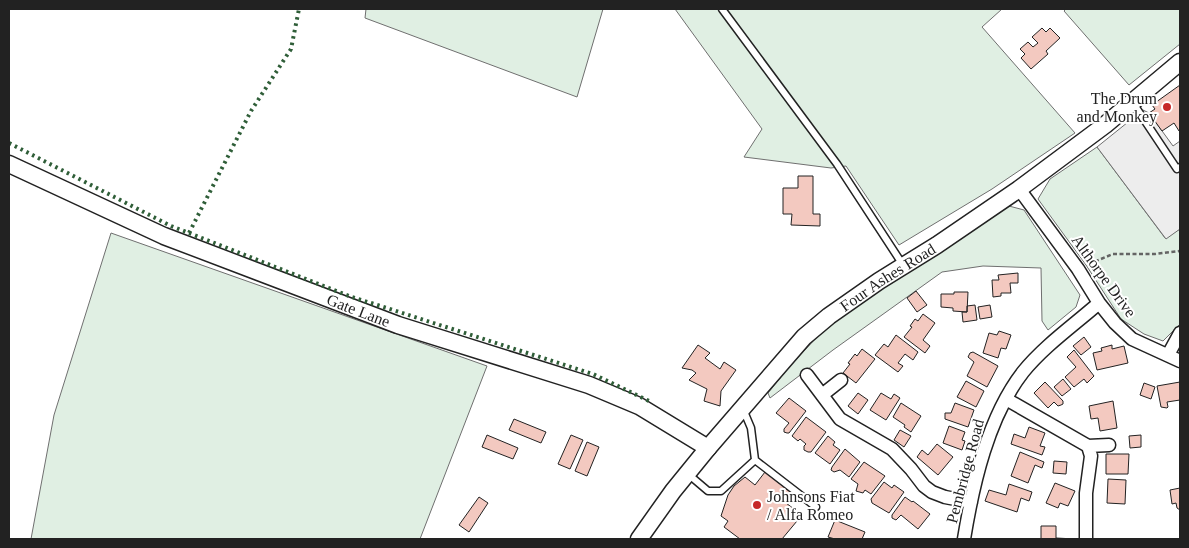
<svg xmlns="http://www.w3.org/2000/svg" width="1189" height="548" font-family="'Times New Roman',serif">
  <style>
    .green { fill: #e0efe3; stroke: #6f6f6f }
    .parking { fill: #ededed; stroke: #6f6f6f }
    .building { fill: #f3c9c0; stroke: #222 }
    .lines { fill: none; stroke-linecap: round; stroke-linejoin: round }
    .service-casing { stroke: #222; stroke-width: 9 }
    .minor-casing { stroke: #222; stroke-width: 15 }
    .tertiary-casing { stroke: #222; stroke-width: 19 }
    .path { stroke: #646464; stroke-width: 2.5; stroke-dasharray: 4 2.5; stroke-linecap: butt }
    .service { stroke: #fff; stroke-width: 6 }
    .minor { stroke: #fff; stroke-width: 12 }
    .tertiary { stroke: #fff; stroke-width: 16 }
    .hedge { stroke: #2f5e38; stroke-width: 4; stroke-dasharray: 2.5 4; stroke-linecap: butt }
    .poi-dot { fill: #c62828; stroke: #fff; stroke-width: 2 }
    .labels { text-anchor: middle; dominant-baseline: central; stroke-width: 4; stroke-linejoin: round; paint-order: stroke }
    .poi-label { font-size: 16px; fill: #222; stroke: #fff; text-anchor: end }
    .street-label { font-size: 16px; fill: #222; stroke: #fff }
  </style>
  <rect width="100%" height="100%" fill="#fff"/>
  <path class="green" d="M366,9H603L577,97L365,18Z
    M675,9H1002L982,27L1075,133L992,189L899,245L846,166L831,168L744,157L762,129Z
    M1066,9H1180V44L1129,85L1064,11Z
    M1097,147L1165,238L1180,229V324L1163,341L1144,334L1121,319L1086,265L1038,199L1050,179Z
    M1009,206L1024,210L1080,295L1076,307L1048,330L1042,321L1041,268L983,266L942,272L833,350L770,398L768,393L789,367L817,337L841,317L880,289Z
    M111,233L487,366L420,539H31L54,415Z"/>
  <path class="parking" d="M1143,110L1149,113L1173,146L1180,141V229L1166,239L1097,147Z"/>
  <path class="building" d="M1042,28L1046,32L1050,28L1060,38L1046,51L1048,54L1031,69L1021,58L1025,54L1020,49L1028,42L1033,47L1038,43L1032,37Z
    M1180,85V130L1179,131L1174,123L1162,131L1149,113L1155,109L1152,105Z
    M798,176H813V214H820V226L791,225L792,214H783V188H798Z
    M1018,273V283H1010L1011,293H1001V296L993,297L992,280H999L998,275Z
    M916,291L927,305L917,312L907,298Z
    M954,292H968L967,312L953,311V308L941,307V294H954Z
    M975,305L977,320L963,322L962,312H967V306Z
    M990,305L992,317L980,319L978,307Z
    M923,314L935,323L923,340L930,346L925,353L904,337L912,327L910,326L915,319L918,321Z
    M999,331L1011,335L1006,349L1001,348L998,358L983,353L989,333L997,335Z
    M896,335L918,352L913,360L905,354L898,363L903,366L898,372L875,355L884,344L888,347Z
    M1084,337L1091,347L1081,355L1073,346Z
    M698,345L710,353L705,358L720,369L724,362L736,370L721,391L720,406L704,401L707,389L689,380L696,373L692,370L682,368Z
    M1112,345V349L1124,346L1128,363L1097,370L1093,353L1102,351L1101,348Z
    M862,349L875,359L856,383L843,373L850,364L848,363L855,354L857,356Z
    M1074,350L1094,376L1087,383L1084,379L1074,387L1065,377L1076,367L1067,357Z
    M973,352L998,366L987,387L967,376L974,362L968,357L970,353Z
    M1063,379L1071,389L1062,396L1054,387Z
    M966,381L984,391L976,407L957,397Z
    M1045,382L1063,401V404L1061,405L1058,406L1054,402L1048,408L1034,393Z
    M1180,382V400L1167,402L1168,407L1167,408L1161,407L1157,386Z
    M1144,383L1155,387L1151,399L1140,395Z
    M858,393L868,400L858,414L848,406Z
    M881,393L891,399L894,394L900,398L886,420L870,410Z
    M789,398L806,411L789,433H787L784,432V429L789,423L776,413Z
    M1113,401L1117,428L1100,431L1098,418L1091,419L1089,406Z
    M901,403L921,416L911,432L904,427L905,425L893,417Z
    M955,403L974,410L968,427L945,419V413H951Z
    M806,417L826,432L811,452H808L804,450V446L806,444L800,439L798,441L792,436Z
    M514,419L546,432L541,443L509,430Z
    M949,426L965,432L962,440L965,441L962,450L943,443Z
    M1029,427L1045,433L1040,446L1045,447L1042,455L1011,444L1014,434L1025,438Z
    M900,430L911,436L904,447L894,440Z
    M487,435L518,448L513,459L482,447Z
    M571,435L583,440L570,469L558,464Z
    M1141,435V447L1130,448L1129,436Z
    M828,436L835,442L833,445L840,450L830,464L815,453Z
    M587,442L599,447L587,476L575,471Z
    M937,444L953,457L938,475L917,457L922,450L928,455Z
    M845,449L860,462L849,477L840,470L834,472L831,470L832,467Z
    M1020,452L1044,462L1042,468L1035,465L1028,483L1011,476Z
    M1106,454H1129L1128,474H1106Z
    M1054,461L1067,462L1066,474L1053,473Z
    M864,462L885,476L871,494L865,490L863,493L856,491L858,484L851,479Z
    M765,472L793,494L786,503L802,515L782,539H740L724,527L728,521L721,516L728,495L734,486L745,477L755,485Z
    M1108,479L1126,480L1125,504L1107,503Z
    M884,482L892,488L894,485L904,492L889,513L872,503L871,499Z
    M1055,483L1075,491L1068,506L1060,503L1058,508L1046,503Z
    M1009,484L1032,492L1029,501L1021,498L1017,512L985,501L989,490L1006,495Z
    M1180,488V510L1177,508L1176,503L1172,504L1170,490Z
    M479,497L488,503L469,532L459,525Z
    M905,497L912,502L913,501L930,514L918,529L901,515L896,520L892,518V515Z
    M835,520L865,532L862,539H835L828,537Z
    M1041,526H1056V538L1075,539H1041Z"/>
  <g class="lines">
    <g class="service-casing">
      <path id="service" d="M722,9L837,164L903,265
        M1133,103L1177,169L1180,167
        M743,409L751,428L755,460L816,507
        M688,474L708,491H721L755,460"/>
    </g>
    <g class="minor-casing">
      <path id="minor" d="M1019,189L1078,269L1099,303L1115,323L1132,339L1180,361
        M1168,355L1180,333
        M807,375L840,419L892,449L911,469L924,486L932,492L945,497L971,502
        M822,395L841,380
        M1006,399L1088,446L1091,456L1086,493V539
        M1088,446L1109,445
        M964,539C973,484 988,417 1023,372C1044,346 1074,325 1099,303"/>
    </g>
    <g class="tertiary-casing">
      <g id="tertiary">
        <path id="s1" d="M9,164L164,236L398,325L589,385L639,406L708,448"/>
        <path id="s2" d="M639,539L673,491L708,448L804,337L829,316L879,281L937,245L1019,189L1105,125L1180,62"/>
      </g>
    </g>
    <path class="path" d="M1089,264L1113,254H1155L1180,251"/>
    <use href="#service" class="service"/>
    <use href="#minor" class="minor"/>
    <use href="#tertiary" class="tertiary"/>
    <path class="hedge" d="M9,143L171,226L189,233L251,111L291,49L299,9
      M189,233L349,296L593,374L649,401"/>
  </g>
  <g class="poi-dot">
    <circle cx="1167" cy="107" r="5"/>
    <circle cx="757" cy="505" r="5"/>
  </g>
  <g class="labels">
    <g class="poi-label">
      <text x="1157" y="98">The Drum<tspan x="1157" dy="18">and Monkey</tspan></text>
      <text x="767" y="496" text-anchor="start">Johnsons Fiat<tspan x="767" dy="18">/ Alfa Romeo</tspan></text>
    </g>
    <g class="street-label">
      <text transform="translate(1104 276) rotate(54)">Althorpe Drive</text>
      <text stroke="none"><textPath href="#s2" startOffset="364">Four Ashes Road</textPath></text>
      <text stroke="none"><textPath href="#s1" startOffset="379">Gate Lane</textPath></text>
      <text transform="translate(965 471) rotate(-75)">Pembridge Road</text>
    </g>
  </g>
  <rect width="1189" height="548" fill="none" stroke="#222222" stroke-width="20"/>
</svg>
